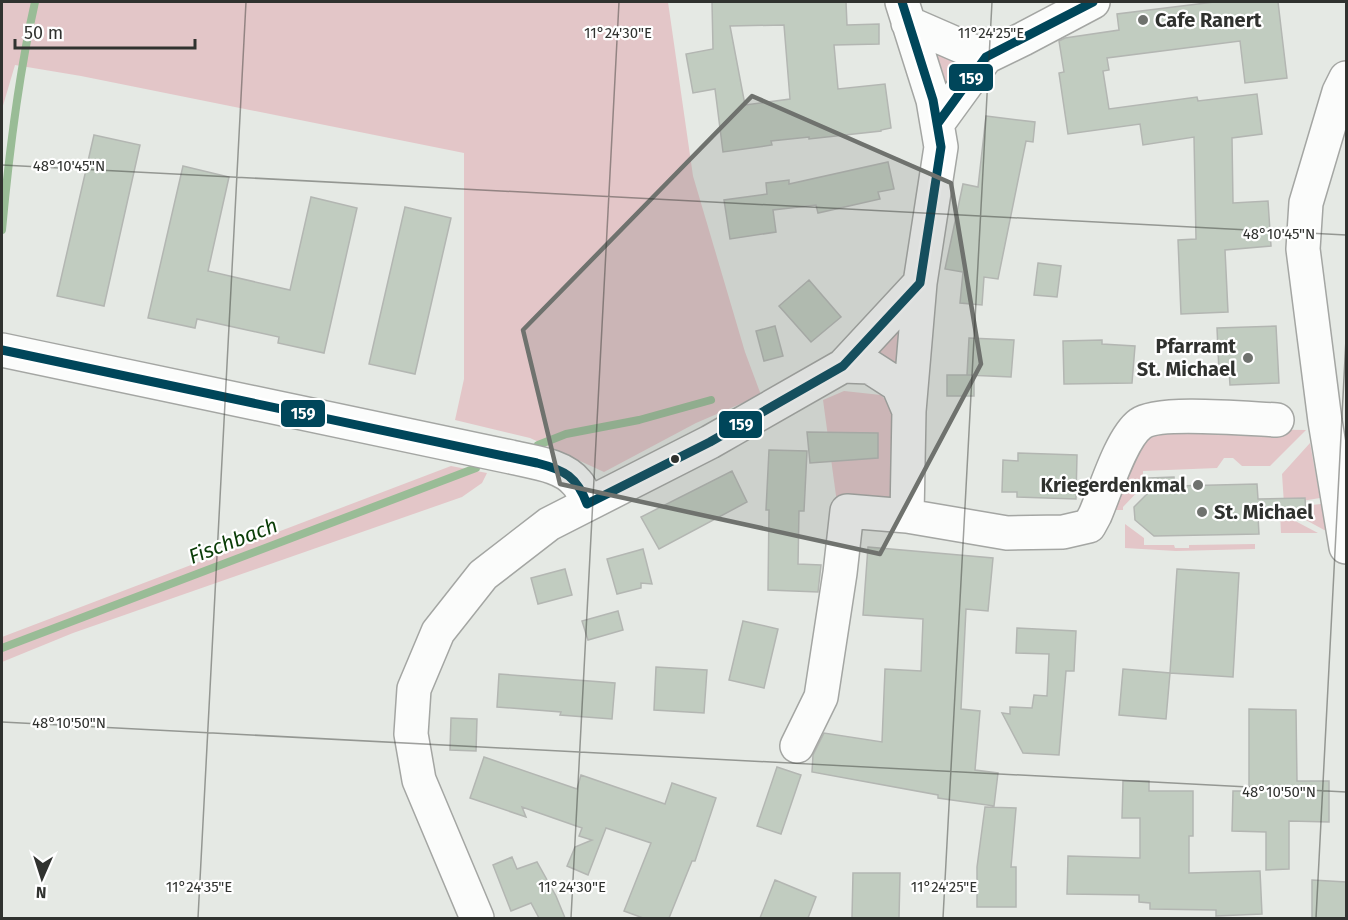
<svg xmlns="http://www.w3.org/2000/svg" width="1348" height="920" font-family="'Fira Sans',sans-serif">
  <style>
    .green { fill: #e3c6c8 }
    .lines { fill: none; stroke-linecap: round; stroke-linejoin: round }
    .stream { stroke: #99bc96; stroke-width: 8 }
    .building { fill: #c1ccc0; stroke: #b3b6b2; stroke-width: 1.5; fill-rule: evenodd }
    .minor-casing { stroke: #a4a6a3; stroke-width: 36 }
    .minor { stroke: #fbfcfb; stroke-width: 33 }
    .bus-1-casing { stroke: #fff; stroke-width: 14 }
    .bus-1 { stroke: #00465a; stroke-width: 9 }
    .marked { fill: #6f726e; fill-opacity: 0.2; stroke: #6f726e; stroke-width: 4.5; stroke-linejoin: round }
    .ticks { fill: none; stroke: #30322f; stroke-width: 1.5; stroke-opacity: 0.45 }
    .poi-dot { fill: #6f726e; stroke: #fff; stroke-width: 2 }
    .bus-dot { fill: #30322f; stroke: #fff; stroke-width: 2 }
    .labels { text-anchor: middle; dominant-baseline: central; stroke-width: 4.5; stroke-linejoin: round; paint-order: stroke }
    .poi-label { font-size: 20px; font-weight: bold; fill: #30322f; stroke: #fff; text-anchor: start }
    .water-label { font-size: 21px; font-style: italic; fill: #0a3d07; stroke: #fff }
    .ticks-label { font-size: 15px; text-anchor: middle; fill: #30322f; stroke: #fff; stroke-width: 4.5; stroke-linejoin: round; paint-order: stroke }
    .line-badge { stroke: #fff; stroke-width: 2 }
    .badge-label { font-size: 16px; text-anchor: middle; font-weight: bold; fill: #fff }
  </style>
  <rect width="100%" height="100%" fill="#e5e9e4"/>
  <path class="green" d="M2,2H668L693,176L745,352L761,395L696,423L604,472L530,438L455,420L464,379V153L81,76L15,65L2,109Z
    M940,49L961,56L952,79L945,82L936,56Z
    M902,320L900,370L875,351Z
    M844,391L881,395L897,412L898,506L837,503L823,400Z
    M1161,428L1306,430L1270,466H1242L1233,458H1224L1217,468L1143,471V486L1123,507V510H1102L1142,435Z
    M1310,443L1320,498L1284,504L1282,474Z
    M451,466L487,473L482,483L462,497L73,633L2,662V637Z
    M1321,504L1326,531L1284,508Z
    M1280,513L1318,533H1281Z
    M1125,524L1144,538V545H1174L1175,548H1189V545L1255,544V549L1176,551L1125,548Z"/>
  <g class="lines">
    <path class="stream" d="M2,230C9,153 18,77 35,2
      M538,445L566,434L639,420L711,400
      M2,648L476,468"/>
  </g>
  <path class="building" d="M712,2H846L847,25L879,24V44L834,45L838,89L885,84L891,128L881,130V131L809,139V137L771,141L772,145L723,152L715,89L693,93L686,54L713,49ZM784,25L790,99L745,105L730,26Z
    M1214,2H1278L1287,78L1245,83L1240,41L1107,58L1109,70L1103,71L1109,109L1197,97L1198,101L1257,94L1262,134L1232,138L1233,203L1268,201L1271,246L1225,250L1228,312L1181,314L1178,240L1196,239L1194,137L1143,145L1140,124L1068,134L1059,73L1064,72L1059,41L1065,38L1119,30L1117,14Z
    M986,116L1035,122L1033,142L1026,141L998,279L984,277L982,305L960,303L963,272L945,269L963,184L978,187Z
    M94,135L140,145L104,306L57,296Z
    M888,162L894,189L878,192L880,199L818,213L816,205L773,210L776,232L730,239L724,200L767,194L766,183L789,180V184Z
    M183,166L229,177L208,271L290,290L311,197L357,208L324,353L278,343L279,337L197,319L195,328L148,318Z
    M405,207L451,218L415,374L369,364Z
    M1038,263L1061,266L1057,297L1034,295Z
    M809,280L841,317L811,342L779,306Z
    M775,326L783,356L764,361L756,331Z
    M1276,326L1279,383L1230,385L1229,371L1219,372L1217,328Z
    M969,338L1014,340L1011,377L967,375Z
    M1102,340V344L1135,346L1132,383L1064,384L1063,341Z
    M947,375H974V396H947Z
    M807,432L878,433V458L810,463Z
    M769,450L807,451L804,511H799L798,564L821,565L818,592L768,590L769,510H766Z
    M1018,453L1077,455L1076,499L1017,497V492H1002L1003,460L1018,461Z
    M732,471L747,502L659,549L641,517Z
    M1174,477L1175,486L1257,484L1258,499L1305,498L1306,514L1258,517L1259,534L1154,536L1135,520L1134,507L1149,492V478Z
    M868,547L993,558L988,611L966,609L961,709L980,711L975,770L998,773L994,806L938,798V795L812,772L813,755L824,733L882,742L885,669L921,671L923,619L863,615Z
    M643,549L652,584L641,583V588L617,594L607,559Z
    M565,569L572,595L538,604L531,578Z
    M1177,569L1239,573L1233,677L1170,673Z
    M618,611L623,630L588,640L582,621Z
    M743,621L778,629L764,688L729,680Z
    M1017,628L1076,631L1074,671H1066L1059,755L1023,753L1002,713L1010,714V707L1032,708L1034,695L1047,696L1049,654L1016,653Z
    M656,667L707,670L704,713L654,710Z
    M1123,669L1170,673L1166,719L1119,715Z
    M499,674L615,683L612,719L560,715L561,712L497,707Z
    M1249,709L1296,710L1297,781H1329V822L1289,821V869L1266,870V832L1232,831L1233,791H1249Z
    M451,718L477,719L476,751L450,750Z
    M484,757L577,789L581,775L665,804L672,783L716,798L695,861H692L669,918H643L624,911L651,843L606,828L588,875L567,866L575,847L592,840L579,836L582,828L522,807L526,817L470,798Z
    M777,767L801,775L781,834L757,826Z
    M1123,781H1149V791H1193V836H1189V873L1260,871L1262,914L1216,916V910L1150,909V903L1139,902V895L1067,894L1068,856L1140,858V818H1122Z
    M985,807L1016,808L1011,867H1016V907H977V867Z
    M512,857L517,869L537,862L556,896L565,918H539L531,903L511,911L493,865Z
    M853,873H900L899,918H852Z
    M775,880L816,897L808,918H760Z
    M1312,880L1346,882L1347,918H1312Z"/>
  <g class="lines">
    <g class="minor-casing">
      <path id="minor" d="M902,2L933,100L941,147L920,283L909,411L907,516
        M908,23L986,57
        M1346,78L1339,92L1306,203L1303,249L1325,421L1346,547
        M938,123L986,57L1023,39L1093,2
        M2,350L511,457C532,462 563,465 577,483C582,488 584,497 587,504
        M843,366L870,367L898,385L909,411
        M797,746L821,697L840,573L847,511L907,516L1007,533L1063,532L1089,526L1095,515C1105,492 1121,438 1140,424C1158,410 1250,419 1277,420
        M477,918L419,780L411,734L414,689L438,632L483,575L549,524L710,442L843,366L920,283"/>
    </g>
    <use href="#minor" class="minor"/>
    <g class="bus-1-casing">
      <path id="bus-1" d="M938,123L986,57L1093,2
        M2,350L537,463C565,470 577,477 587,504
        M587,504L710,442L843,366L920,283L941,147L933,100L902,2"/>
    </g>
    <use href="#bus-1" class="bus-1"/>
  </g>
  <path class="marked" d="M752,96L951,183L981,364L880,554L560,484L523,330Z"/>
  <path class="ticks" d="M2,165L1346,235M2,722L1346,792M198,918L246,2M571,918L619,2M943,918L992,2M1316,918L1346,339"/>
  <g class="poi-dot">
    <circle cx="1143" cy="20" r="6"/>
    <circle cx="1248" cy="358" r="6"/>
    <circle cx="1198" cy="485" r="6"/>
    <circle cx="1202" cy="512" r="6"/>
  </g>
  <circle class="bus-dot" cx="675" cy="459" r="5"/>
  <g class="labels">
    <g class="poi-label">
      <text x="1155" y="20">Cafe Ranert</text>
      <text x="1236" y="346" text-anchor="end">Pfarramt<tspan x="1236" dy="23">St. Michael</tspan></text>
      <text x="1186" y="485" text-anchor="end">Kriegerdenkmal</text>
      <text x="1214" y="512">St. Michael</text>
    </g>
    <g class="water-label">
      <text transform="translate(233 541) rotate(-21)">Fischbach</text>
    </g>
  </g>
  <g class="ticks-label">
    <text x="618" y="38">11°24'30"E</text>
    <text x="991" y="38">11°24'25"E</text>
    <text x="69" y="171">48°10'45"N</text>
    <text x="1279" y="239">48°10'45"N</text>
    <text x="69" y="728">48°10'50"N</text>
    <text x="1279" y="797">48°10'50"N</text>
    <text x="199" y="892">11°24'35"E</text>
    <text x="572" y="892">11°24'30"E</text>
    <text x="944" y="892">11°24'25"E</text>
  </g>
  <g class="line-badge">
    <rect x="948" y="63" width="46" height="29" rx="6" fill="#00465a"/>
    <rect x="280" y="399" width="46" height="29" rx="6" fill="#00465a"/>
    <rect x="718" y="410" width="45" height="29" rx="6" fill="#00465a"/>
  </g>
  <g class="badge-label">
    <text x="971" y="84">159</text>
    <text x="303" y="419">159</text>
    <text x="741" y="430">159</text>
  </g>
  <rect width="1348" height="920" fill="none" stroke="#30322f" stroke-width="6"/>
  <g transform="translate(42 878) rotate(183)" stroke="#ffffff" stroke-width="4.5" paint-order="stroke">
  <path d="M0-4.5L10 22L0 15L-10 22Z" fill="#30322f"/>
  <text y="-9" font-size="16" font-weight="bold" text-anchor="middle" fill="#30322f">N</text>
  </g>
  <path d="M15 39v9h180v-9" fill="none" stroke="#30322f" stroke-width="3"/>
  <text x="24" y="39" font-size="18" fill="#30322f" stroke="#ffffff" stroke-width="4.5" paint-order="stroke">50 m</text>
</svg>
